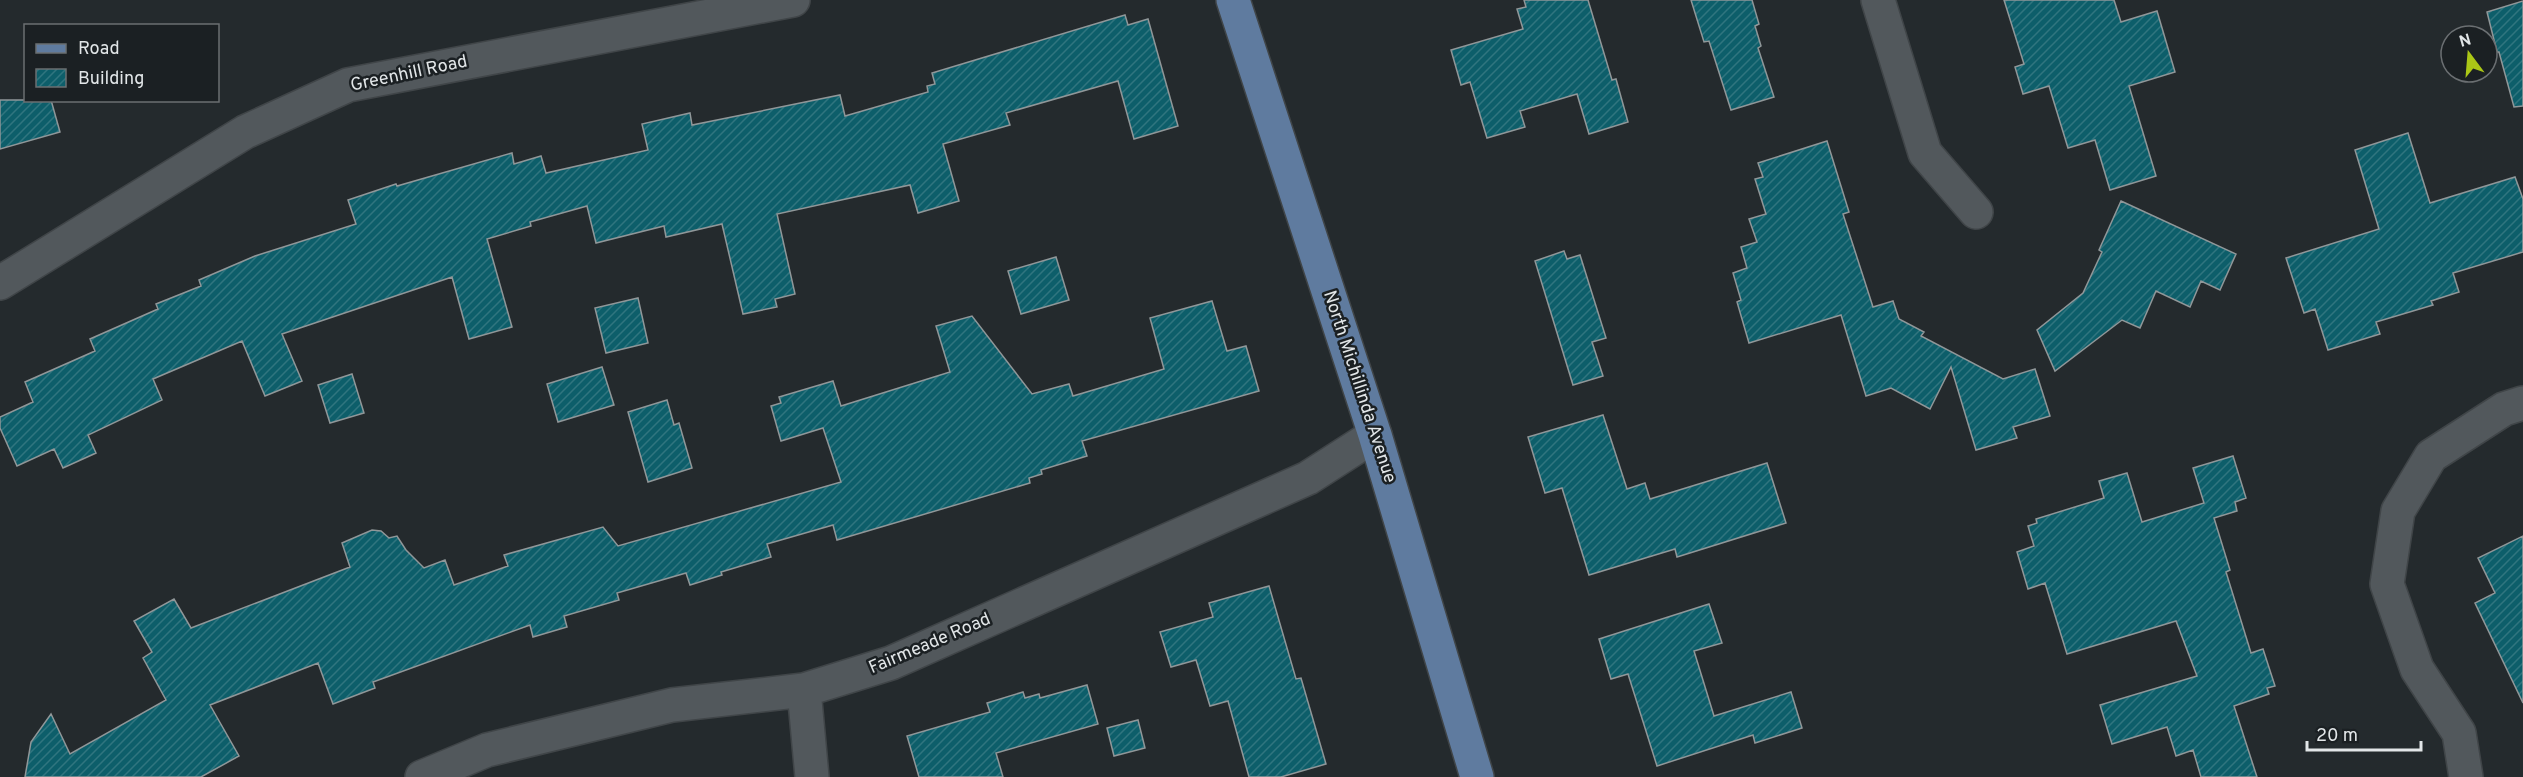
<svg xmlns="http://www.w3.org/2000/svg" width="2523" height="777" font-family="Overpass,sans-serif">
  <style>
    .building { fill: url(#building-hatch); stroke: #909799; stroke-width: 1.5 }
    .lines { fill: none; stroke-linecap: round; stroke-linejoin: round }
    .minor-casing { stroke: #404548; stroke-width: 36 }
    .primary-casing { stroke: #404548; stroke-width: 36 }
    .minor { stroke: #52585c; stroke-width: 33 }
    .primary { stroke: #5f7b9f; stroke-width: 33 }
    .labels { text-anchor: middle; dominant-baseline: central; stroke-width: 5; stroke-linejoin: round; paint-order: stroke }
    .street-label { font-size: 18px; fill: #e2e6e8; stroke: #1b2023 }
  </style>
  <defs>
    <pattern id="building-hatch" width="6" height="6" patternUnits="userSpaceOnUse" patternTransform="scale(1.5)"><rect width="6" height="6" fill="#0d5e6a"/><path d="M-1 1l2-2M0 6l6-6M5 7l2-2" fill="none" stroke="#30757f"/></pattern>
  </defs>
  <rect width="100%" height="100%" fill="#242a2d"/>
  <path class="building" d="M1524,0H1588L1612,80L1616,79L1628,122L1589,134L1577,94L1520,111L1525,127L1487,138L1470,82L1461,85L1451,50L1523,29L1517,9L1526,7Z
    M1691,0H1752L1759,24L1755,26L1761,46L1758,48L1774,97L1731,110L1709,41L1704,42Z
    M2004,0H2114L2121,22L2157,11L2175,72L2129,86L2156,176L2110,190L2095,140L2068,148L2049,86L2023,94L2015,67L2024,64Z
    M2523,1V106L2514,107L2499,52H2497L2487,12Z
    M1125,15L1128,25L1148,19L1178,126L1134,139L1118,81L1006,113L1010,125L943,144L959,201L918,213L910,185L777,214L795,294L775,299L777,307L743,314L722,224L666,237L664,226L596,243L587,206L530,222L531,226L487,239L512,327L469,339L452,277L282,334L302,381L265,396L242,341L153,379L162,400L88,435L96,453L63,468L54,449L17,466L0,428V417L33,402L25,382L95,351L90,339L158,309L156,304L201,286L199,280L255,256L356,224L348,200L396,184L397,186L512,153L514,164L541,156L546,173L648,150L642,124L690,113L692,125L840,95L845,116L928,92L927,86L935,84L932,73Z
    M0,100H51L60,132L0,149Z
    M2408,133L2430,203L2515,177L2523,199V252L2453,273L2459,292L2431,301L2433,305L2376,322L2380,334L2328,350L2315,309L2304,313L2286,258L2379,229L2355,150Z
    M1827,141L1849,212L1843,214L1873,307L1893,301L1899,319L1924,332L1921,336L2003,379L2035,369L2050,416L2013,427L2017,438L1976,450L1951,367L1930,409L1891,388L1866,396L1841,315L1749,343L1737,302L1741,300L1733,273L1747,268L1741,247L1757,242L1749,219L1766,214L1755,179L1763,177L1758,163Z
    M2121,201L2236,254L2220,290L2201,281L2190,307L2156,291L2140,328L2122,320L2055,371L2037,330L2083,293L2102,252L2099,250Z
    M1564,251L1567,259L1580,255L1606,338L1592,342L1603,376L1573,385L1535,261Z
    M1056,257L1069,300L1021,314L1008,271Z
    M638,298L648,343L606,353L595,308Z
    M1212,301L1227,351L1246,346L1259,391L1082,441L1087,456L1041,470L1042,474L1029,478L1030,483L837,540L833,525L767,544L771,557L721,572L722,575L690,585L686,573L617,593L619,600L564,616L567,627L533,637L530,625L373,682L375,688L333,704L318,663L210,705L239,756L201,777H25L31,742L51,714L70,754L166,700L143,658L152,652L134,621L174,599L191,628L350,567L342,543L372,530L381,531L389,538L397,536L406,550L424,568L445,560L454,585L508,566L504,555L603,527L618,546L841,482L823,428L781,441L771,406L781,403L779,397L833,381L841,406L950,372L936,326L972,316L1032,394L1069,384L1073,396L1164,369L1150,318Z
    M602,367L614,405L558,422L547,384Z
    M352,374L364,413L330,423L318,385Z
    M667,400L674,425L679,423L692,468L648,482L628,412Z
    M1603,415L1627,489L1645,483L1650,499L1767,463L1786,523L1677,557L1675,549L1589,575L1562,488L1545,493L1528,437Z
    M2233,456L2246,498L2235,502L2237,511L2214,518L2230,570L2226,572L2251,653L2263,649L2275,686L2267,688L2269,694L2234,706L2257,777H2201L2193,750L2176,756L2167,727L2112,744L2100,705L2197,676L2176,621L2067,654L2045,583L2028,589L2017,552L2034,546L2028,526L2037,523L2036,519L2104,498L2099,481L2127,473L2142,522L2204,503L2193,468Z
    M2523,536V703L2475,603L2495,593L2478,558Z
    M1269,586L1296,679L1301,678L1326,764L1281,777H1249L1228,701L1210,706L1196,660L1171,667L1160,632L1213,617L1209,603Z
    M1709,604L1722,643L1694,651L1714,716L1791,692L1802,728L1755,743L1753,735L1657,766L1628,674L1611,679L1599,639Z
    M1087,685L1098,724L996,753L1003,777H919L907,736L990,712L987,703L1023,692L1025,698L1039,694L1040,698Z
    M1138,720L1145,748L1114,756L1107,728Z"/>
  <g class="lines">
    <g class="minor-casing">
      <path id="minor" d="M1878,0L1925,153L1976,212
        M0,283L245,132L348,85L793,0
        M804,690L812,777
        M422,777L487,750L672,705L804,690L891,663L1308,478L1375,435
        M2466,777L2459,733L2417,669L2387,584L2398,511L2431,456L2504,409L2523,403"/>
    </g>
    <g class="primary-casing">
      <path id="primary" d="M1233,0L1375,435L1477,777"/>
    </g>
    <use href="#minor" class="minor"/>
    <use href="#primary" class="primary"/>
  </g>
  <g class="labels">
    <g class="street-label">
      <text transform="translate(409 74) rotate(-12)">Greenhill Road</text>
      <text transform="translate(1359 387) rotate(72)">North Michillinda Avenue</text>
      <text transform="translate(930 644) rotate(-23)">Fairmeade Road</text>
    </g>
  </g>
  <rect x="24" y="24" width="195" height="78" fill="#1b2023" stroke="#6b6f72" stroke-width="1.5"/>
  <rect x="36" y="44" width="30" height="9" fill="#5f7b9f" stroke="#6b6f72" stroke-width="1.5"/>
  <text x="78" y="54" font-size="18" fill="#e2e6e8">Road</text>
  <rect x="36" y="69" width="30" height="18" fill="url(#building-hatch)" stroke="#6b6f72" stroke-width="1.5"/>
  <text x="78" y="84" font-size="18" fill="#e2e6e8">Building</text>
  <g transform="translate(2469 54) rotate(344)"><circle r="28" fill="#1b2023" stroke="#6b6f72" stroke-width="1.5"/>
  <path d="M0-4.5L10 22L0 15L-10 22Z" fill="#abc716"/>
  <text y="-9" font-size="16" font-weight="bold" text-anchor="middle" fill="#e2e6e8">N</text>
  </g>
  <path d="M2307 741v9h114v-9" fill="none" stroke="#e2e6e8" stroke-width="3"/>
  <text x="2316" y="741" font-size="18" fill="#e2e6e8" stroke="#1b2023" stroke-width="4.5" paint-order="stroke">20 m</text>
</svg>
